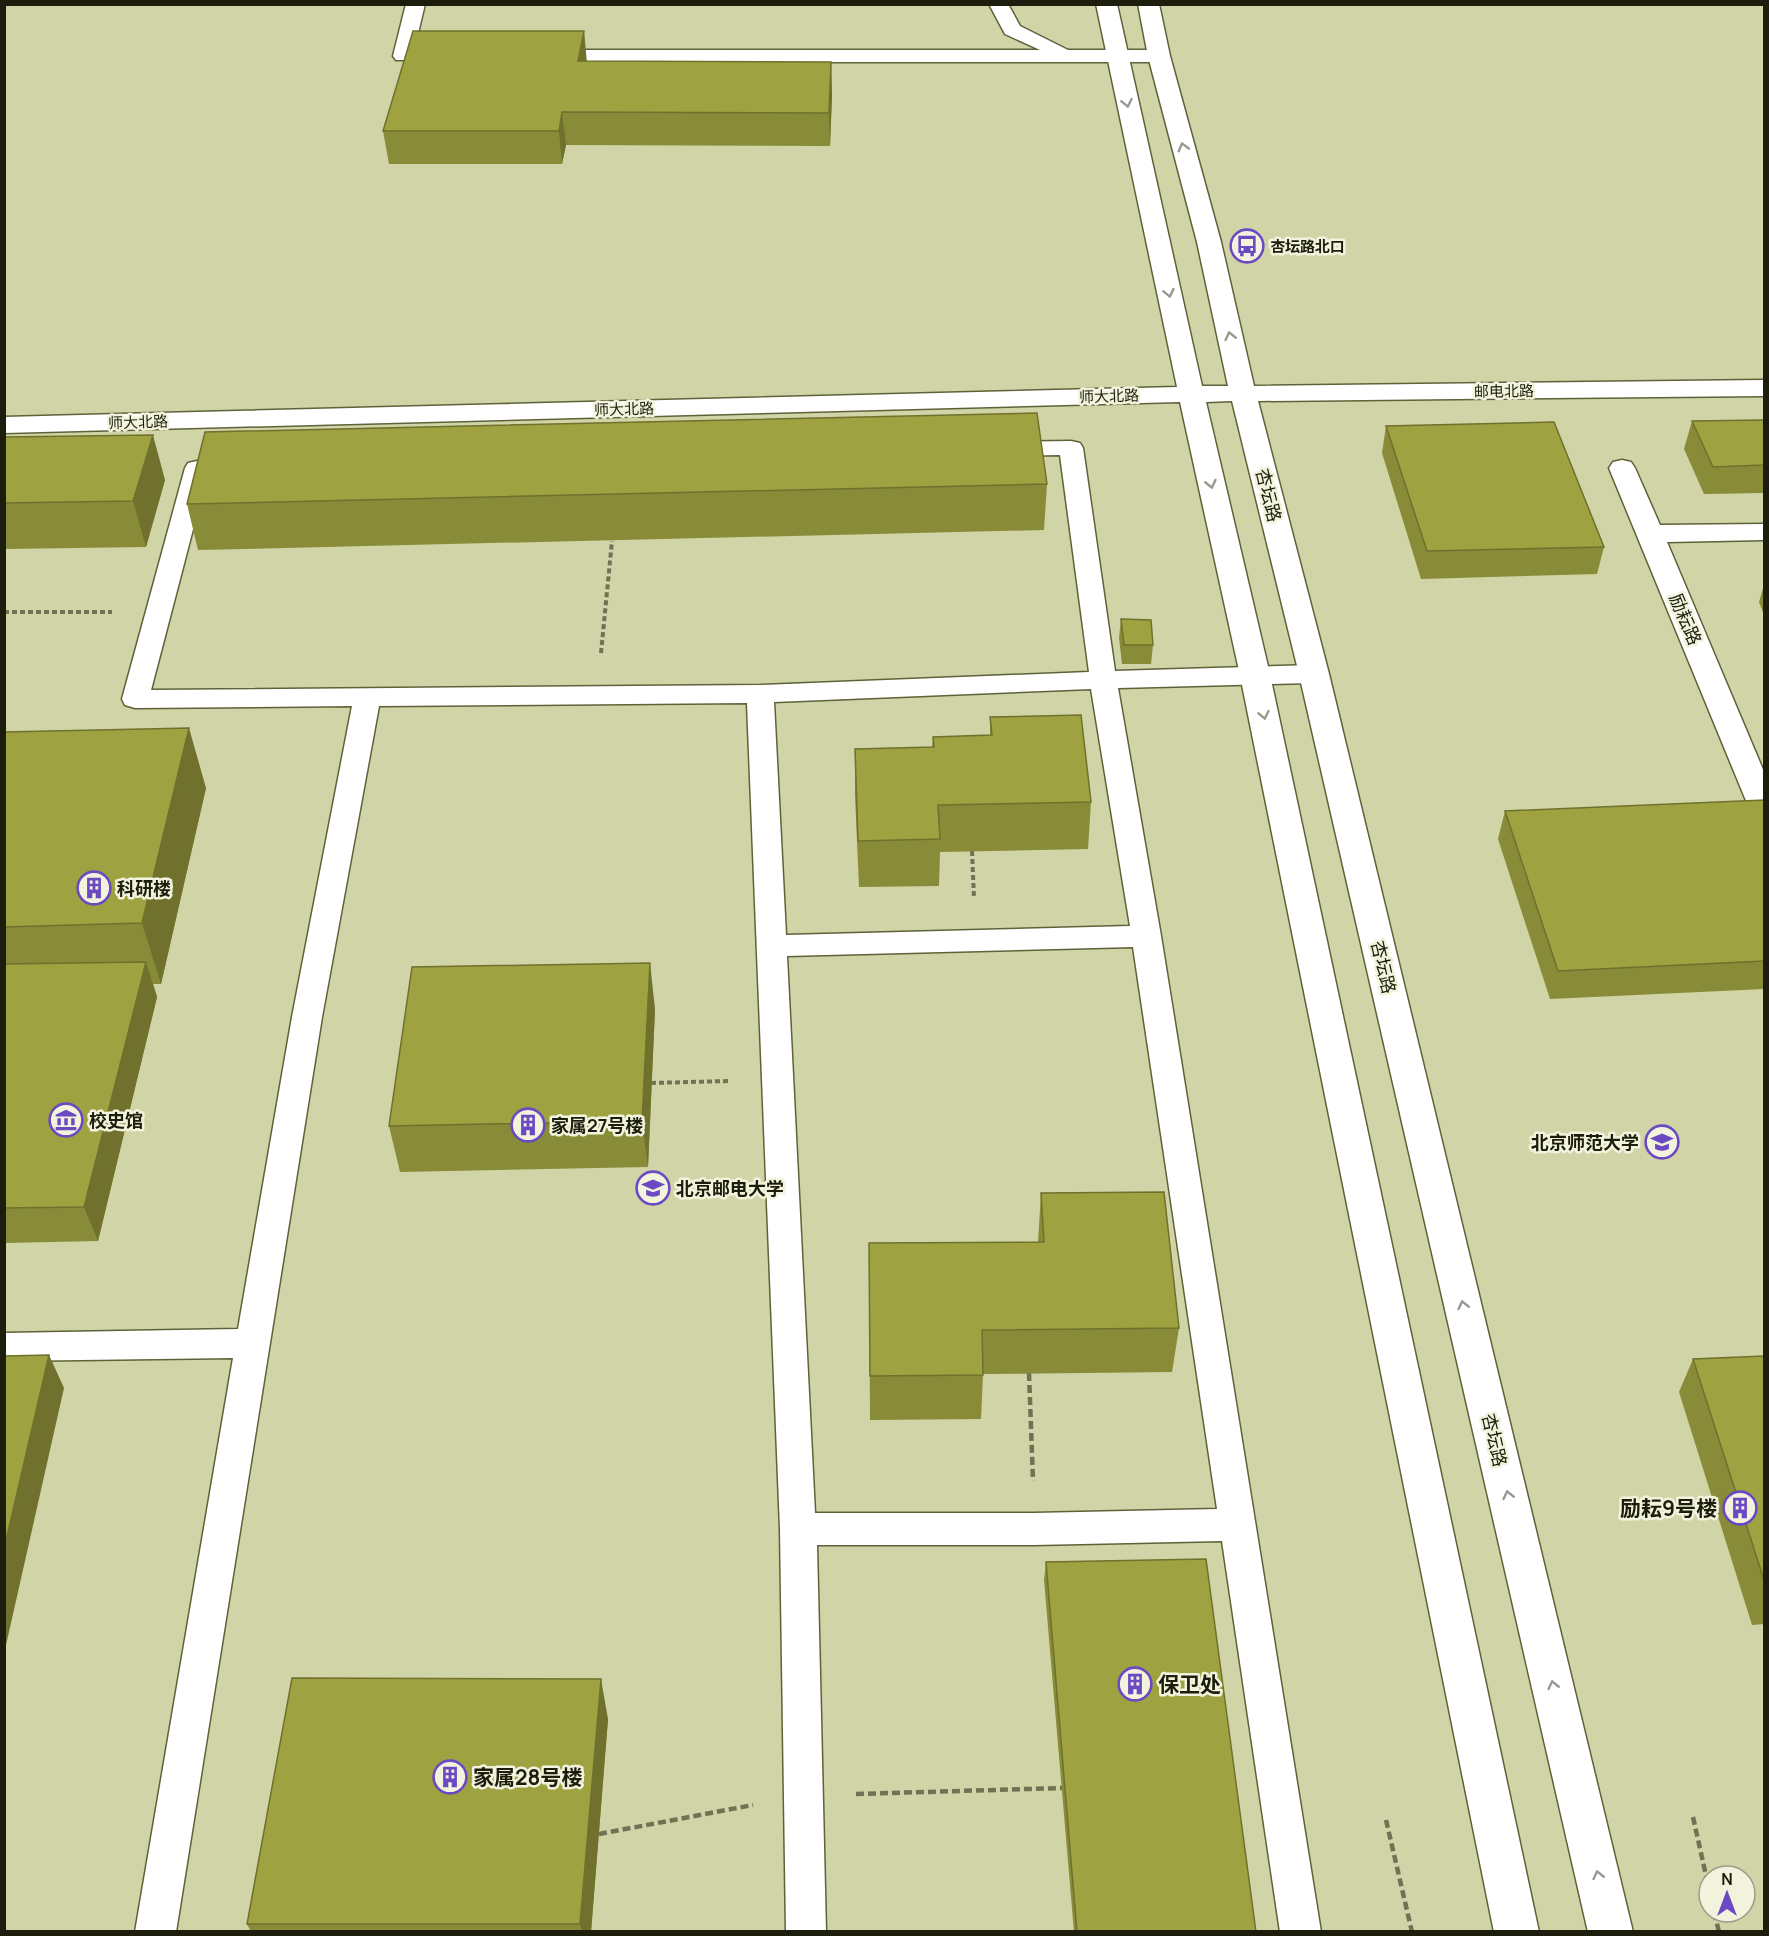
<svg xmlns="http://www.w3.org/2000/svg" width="1769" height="1936" font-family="Manrope,'Noto Sans SC',sans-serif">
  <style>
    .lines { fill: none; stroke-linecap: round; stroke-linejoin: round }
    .service-casing { stroke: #5f6239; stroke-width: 3 }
    .minor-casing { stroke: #5f6239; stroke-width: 3 }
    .tertiary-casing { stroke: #5f6239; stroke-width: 3 }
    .path-far1 { stroke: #707254; stroke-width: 4; stroke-dasharray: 5 3; stroke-linecap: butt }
    .path { stroke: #707254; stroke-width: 4.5; stroke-dasharray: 8 4; stroke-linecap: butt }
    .service { fill: #fff; fill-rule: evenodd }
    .minor { fill: #fff; fill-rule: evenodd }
    .tertiary { fill: #fff; fill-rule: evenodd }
    .wall { fill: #888b37 }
    .shaded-wall { fill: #6f712d }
    .building { fill: #9ea240; stroke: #6f712d; stroke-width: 1.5 }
    .oneway { stroke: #999992 }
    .labels { text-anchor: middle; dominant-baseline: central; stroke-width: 5; stroke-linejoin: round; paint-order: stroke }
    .far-poi-label { font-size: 15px; font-weight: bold; fill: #1c1d0c; stroke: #f1f3dc; text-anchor: start }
    .far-street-label { font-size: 15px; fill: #1c1d0c; stroke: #f1f3dc }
    .street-label { font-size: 18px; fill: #1c1d0c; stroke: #f1f3dc }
    .poi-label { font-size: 18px; font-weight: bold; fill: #1c1d0c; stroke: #f1f3dc; text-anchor: start }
    .near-poi-label { font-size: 21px; font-weight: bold; fill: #1c1d0c; stroke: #f1f3dc; text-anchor: start }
  </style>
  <rect width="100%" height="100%" fill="#d0d4a7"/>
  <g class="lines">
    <g class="service-casing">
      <path id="service" d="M406,4H425L414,50L452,52L455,56L452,60H396L393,56Z
        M989,4H1008L1020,26L1068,50H1159L1166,52L1169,56L1166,60L1159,62H547L540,60L537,56L540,52L547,50H1040L1005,34Z
        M1071,441L1080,443L1083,448L1115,671L1314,665L1323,668L1327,674L1323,680L1314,683L1118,688L1161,936L1321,1932H1280L1222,1541L1034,1545H817L826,1932H786L780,1529L747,703L379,706L322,1017L176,1932H135L233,1358L4,1361V1333L238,1329L292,1017L352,706L135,708L125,705L122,699L185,468L188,463L197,461L206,463L209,468L151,690L760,685L1089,672L1060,455L1001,456L992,454L989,449L992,444L1001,442ZM1091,689L1130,926L786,935L774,702ZM1133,947L1217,1509L1034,1513H815L787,956Z"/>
    </g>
    <g class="minor-casing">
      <path id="minor" d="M1622,460L1631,462L1635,468L1660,525L1764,524V540L1667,542L1764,772V819L1753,816L1749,808L1609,468L1613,462Z"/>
    </g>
    <g class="tertiary-casing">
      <path id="tertiary" d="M1096,4H1117L1202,386H1228L1197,242L1148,56L1138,4H1159L1170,56L1221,242L1254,386L1764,380V396L1258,401L1329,674L1633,1932H1588L1299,674L1232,401L1206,402L1270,675L1539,1932H1494L1240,675L1180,402L4,433V417L1177,387Z"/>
    </g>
    <path class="path-far1" d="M4,612H112
      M601,653L612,541
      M972,851L974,898
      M651,1083L729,1081"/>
    <path class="path" d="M1029,1373L1033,1481
      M856,1794L1062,1788
      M1693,1817L1709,1889
      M1386,1820L1412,1932
      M599,1834L753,1805
      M1714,1912L1719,1932"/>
    <use href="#service" class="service"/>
    <use href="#minor" class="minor"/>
    <use href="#tertiary" class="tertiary"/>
  </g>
  <path class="wall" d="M584,31L586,61L831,62L832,95L830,146L566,145L562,164H389L383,131Z
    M1764,420V493L1704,494L1684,449L1692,421Z
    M1386,426L1604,547L1597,574L1421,579L1382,453Z
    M4,437L165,480L146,547L4,549Z
    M1047,484L1044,530L198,550L187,504Z
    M1764,585V615L1759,602Z
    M1121,619L1153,645L1151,664H1122L1119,638Z
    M990,717L1091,802L1088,849L940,852L939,886L859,887L855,795V749L932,747L933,737L990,735Z
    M4,732L206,788L161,984H153L157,997L98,1241L4,1243Z
    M1764,800V989L1550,999L1498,839L1505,811Z
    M655,1009L648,1167L400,1172L389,1126Z
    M1041,1193L1179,1328L1172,1372L983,1374L981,1419L870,1420L869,1243L1038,1242Z
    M1764,1356V1624L1752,1625L1679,1392L1693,1359Z
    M1046,1562L1256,1932H1074L1044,1580Z
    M608,1719L591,1932H251L247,1924Z"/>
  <path class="shaded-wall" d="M584,31L587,63L578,61Z
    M831,62L832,95L830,146L829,113Z
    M562,112L566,145L562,164L559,131Z
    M153,435L165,480L146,547L133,501Z
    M189,728L206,788L161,984L142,923Z
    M146,962L157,997L98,1241L84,1207Z
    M650,963L655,1009L648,1167L642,1121Z
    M49,1355L64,1388L4,1654V1549Z
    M601,1679L608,1719L591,1932H582L580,1924Z"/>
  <path class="building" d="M413,31H584L578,61L831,62L829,113L562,112L559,131H383Z
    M1037,413L1047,484L187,504L205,432Z
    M1764,420V465L1713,467L1692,421Z
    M1554,422L1604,547L1427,551L1386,426Z
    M153,435L133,501L4,503V437Z
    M1121,619L1151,620L1153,645H1124Z
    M1081,715L1091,802L938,805L940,839L858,841L855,749L934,747L933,737L992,735L990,717Z
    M189,728L142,923L4,927V732Z
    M1764,800V961L1558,971L1505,811Z
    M146,962L84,1207L4,1208V964Z
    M650,963L642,1121L389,1126L412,967Z
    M1164,1192L1179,1328L982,1330L983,1375L870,1376L869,1243L1044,1242L1041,1193Z
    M49,1355L4,1549V1356Z
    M1764,1356V1580L1693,1359Z
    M1206,1559L1256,1932H1077L1046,1562Z
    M292,1678L601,1679L580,1924H247Z"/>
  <defs><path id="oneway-chevron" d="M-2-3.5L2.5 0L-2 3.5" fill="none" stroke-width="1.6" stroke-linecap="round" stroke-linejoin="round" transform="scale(1.5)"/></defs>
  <g class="oneway">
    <use href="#oneway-chevron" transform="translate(1127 103) rotate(78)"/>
    <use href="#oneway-chevron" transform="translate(1183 147) rotate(-105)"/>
    <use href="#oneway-chevron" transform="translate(1169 293) rotate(78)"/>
    <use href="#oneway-chevron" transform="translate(1230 336) rotate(-103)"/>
    <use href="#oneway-chevron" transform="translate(1211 484) rotate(77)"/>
    <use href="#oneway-chevron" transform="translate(1264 715) rotate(78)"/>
    <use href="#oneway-chevron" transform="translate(1463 1305) rotate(-103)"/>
    <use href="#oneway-chevron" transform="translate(1508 1495) rotate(-103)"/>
    <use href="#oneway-chevron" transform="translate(1553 1685) rotate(-103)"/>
    <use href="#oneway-chevron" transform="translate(1598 1875) rotate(-103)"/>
  </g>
  <defs>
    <g id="bus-ring" transform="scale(1.725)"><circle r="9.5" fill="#f1f3dc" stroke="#6b49c2" stroke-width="1.5"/><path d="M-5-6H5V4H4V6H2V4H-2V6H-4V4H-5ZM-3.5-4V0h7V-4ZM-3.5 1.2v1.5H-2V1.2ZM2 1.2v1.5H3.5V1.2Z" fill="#6b49c2"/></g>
    <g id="building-ring" transform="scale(1.725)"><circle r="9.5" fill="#f1f3dc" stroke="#6b49c2" stroke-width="1.5"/><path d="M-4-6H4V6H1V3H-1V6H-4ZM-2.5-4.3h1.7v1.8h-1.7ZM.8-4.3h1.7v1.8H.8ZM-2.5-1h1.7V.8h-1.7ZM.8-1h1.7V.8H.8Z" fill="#6b49c2"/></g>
    <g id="museum-ring" transform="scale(1.725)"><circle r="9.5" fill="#f1f3dc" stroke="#6b49c2" stroke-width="1.5"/><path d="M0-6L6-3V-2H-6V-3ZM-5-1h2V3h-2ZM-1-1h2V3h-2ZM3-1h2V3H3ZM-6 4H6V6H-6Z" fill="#6b49c2"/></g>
    <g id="university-ring" transform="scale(1.725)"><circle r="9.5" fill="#f1f3dc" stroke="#6b49c2" stroke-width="1.5"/><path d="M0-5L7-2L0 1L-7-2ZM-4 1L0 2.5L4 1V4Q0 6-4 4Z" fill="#6b49c2"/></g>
  </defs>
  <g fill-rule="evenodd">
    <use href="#bus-ring" x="1247" y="246"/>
    <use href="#building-ring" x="94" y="888"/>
    <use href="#museum-ring" x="66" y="1120"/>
    <use href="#building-ring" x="528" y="1125"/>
    <use href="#university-ring" x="1662" y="1142"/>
    <use href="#university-ring" x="653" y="1188"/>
    <use href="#building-ring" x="1740" y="1508"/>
    <use href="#building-ring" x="1135" y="1684"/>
    <use href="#building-ring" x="450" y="1777"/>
  </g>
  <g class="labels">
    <g class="far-poi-label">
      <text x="1270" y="246">杏坛路北口</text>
    </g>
    <g class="far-street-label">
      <text transform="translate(1504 391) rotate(-1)">邮电北路</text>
      <text transform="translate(1109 396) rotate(-2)">师大北路</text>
      <text transform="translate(624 409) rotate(-2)">师大北路</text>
      <text transform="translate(138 422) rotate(-2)">师大北路</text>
    </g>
    <g class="street-label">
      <text transform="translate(1269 495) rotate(76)">杏坛路</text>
      <text transform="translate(1686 619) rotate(67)">励耘路</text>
      <text transform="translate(1384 967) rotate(77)">杏坛路</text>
      <text transform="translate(1495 1440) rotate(77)">杏坛路</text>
    </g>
    <g class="poi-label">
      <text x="117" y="888">科研楼</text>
      <text x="89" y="1120">校史馆</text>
      <text x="551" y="1125">家属27号楼</text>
      <text x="1639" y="1142" text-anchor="end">北京师范大学</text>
      <text x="676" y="1188">北京邮电大学</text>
    </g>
    <g class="near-poi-label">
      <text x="1717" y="1508" text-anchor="end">励耘9号楼</text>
      <text x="1158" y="1684">保卫处</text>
      <text x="473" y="1777">家属28号楼</text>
    </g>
  </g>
  <rect width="1769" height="1936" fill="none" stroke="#1c1d0c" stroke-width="12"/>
  <g transform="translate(1727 1894)"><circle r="28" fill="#f1f3dc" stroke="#9c9d89" stroke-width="1.5"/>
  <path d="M0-4.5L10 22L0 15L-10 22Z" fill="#6b49c2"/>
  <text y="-9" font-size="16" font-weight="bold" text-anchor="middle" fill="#1c1d0c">N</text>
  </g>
</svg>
